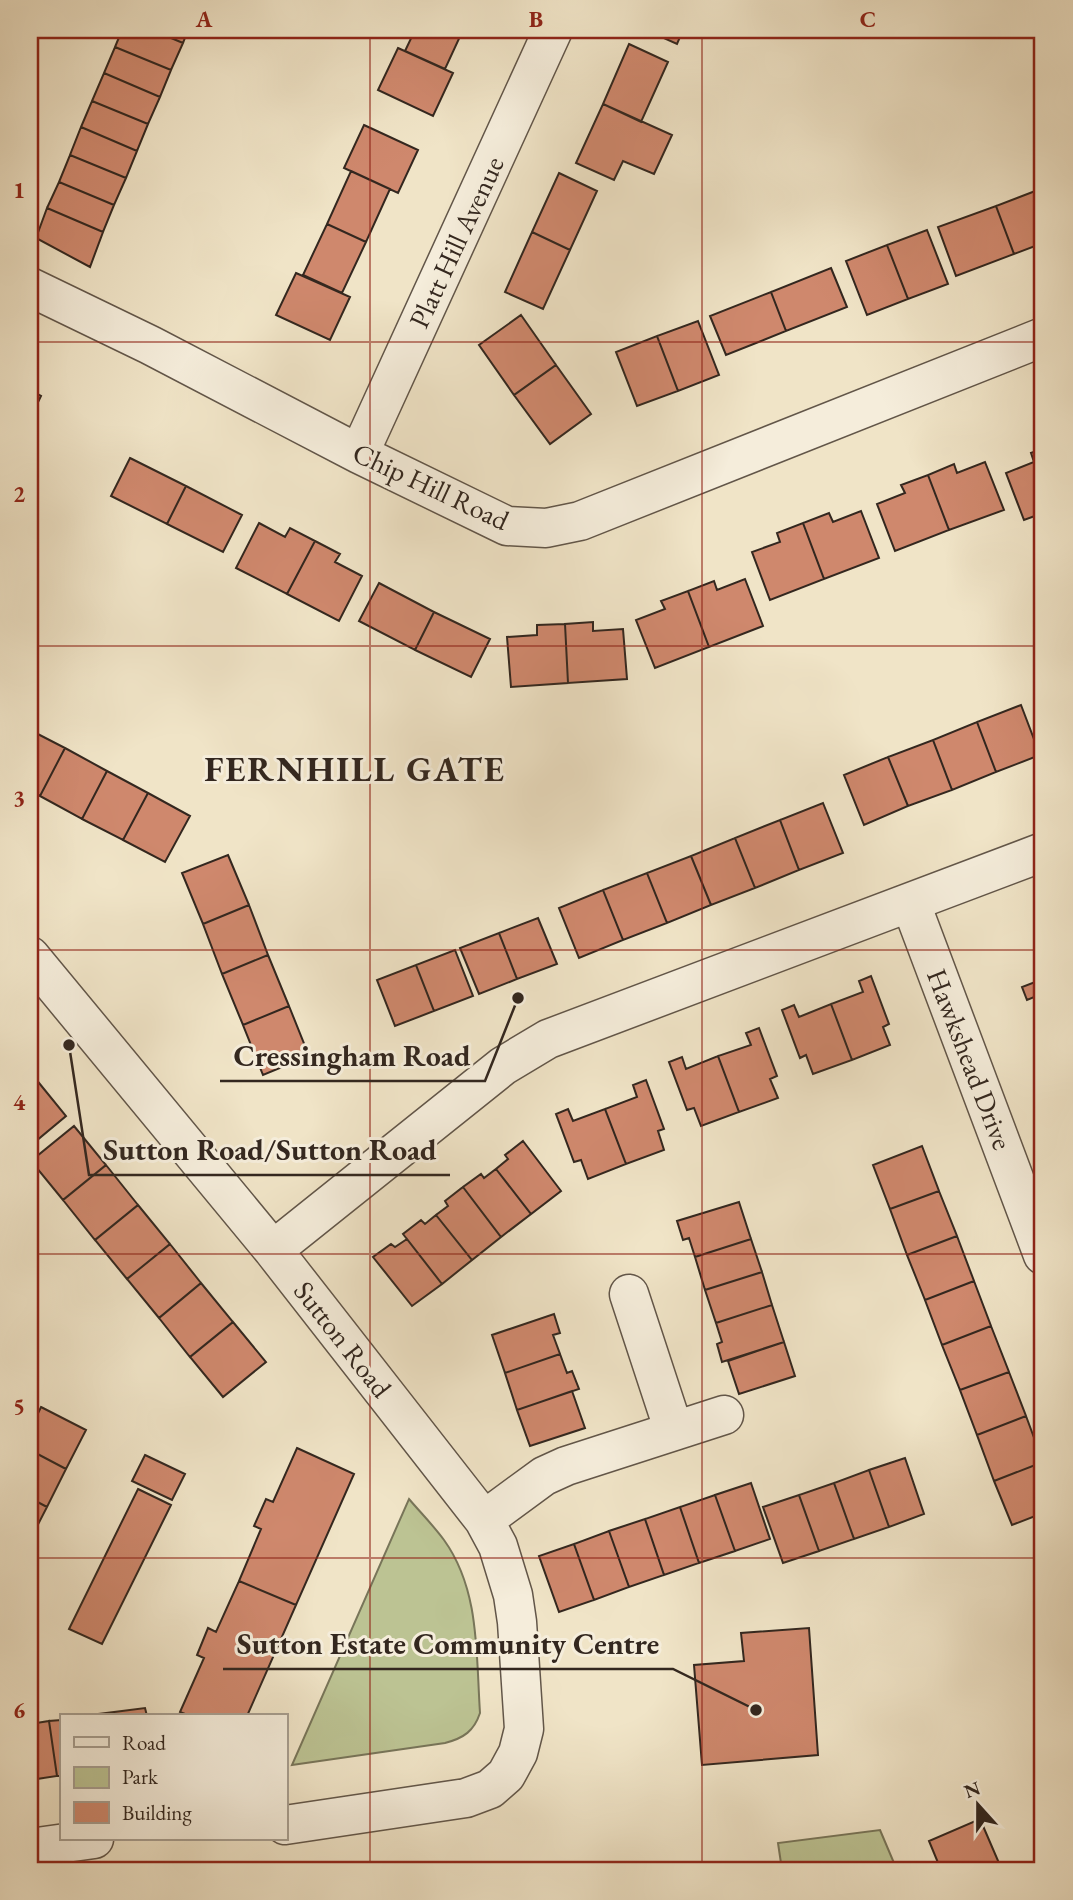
<svg xmlns="http://www.w3.org/2000/svg" width="1073" height="1900" font-family="'EB Garamond',serif">
  <style>
    .green { fill: #bcc393; stroke: #787559; stroke-width: 2 }
    .building { fill: #cf886d; stroke: #33271f; stroke-width: 2 }
    .lines { fill: none; stroke-linecap: round; stroke-linejoin: round }
    .minor-casing { stroke: #625649; stroke-width: 41 }
    .minor { stroke: #f5eddb; stroke-width: 38 }
    .grid { fill: none; stroke: #8f2418; stroke-width: 2; stroke-opacity: 0.55 }
    .labels { text-anchor: middle; dominant-baseline: central; stroke-width: 6; stroke-linejoin: round; paint-order: stroke }
    .street-label { font-size: 28px; fill: #33271f; stroke: #f5eddb }
    .district-label { font-size: 35px; font-weight: bold; letter-spacing: 2px; fill: #33271f; stroke: #f5eddb }
    .leader { fill: none; stroke: #33271f; stroke-width: 2.5 }
    .callout-dot { fill: #33271f; stroke: #f5eddb; stroke-width: 2.5 }
    .callout-label { font-size: 30px; text-anchor: middle; font-weight: bold; fill: #33271f; stroke: #f5eddb; stroke-width: 6; stroke-linejoin: round; paint-order: stroke }
    .neatline { fill: none; stroke: #8f2418; stroke-width: 2.5 }
    .grid-label { font-size: 23px; text-anchor: middle; font-weight: bold; fill: #8f2418 }
  </style>
  <rect width="100%" height="100%" fill="#f0e4c7"/>
  <filter id="stains"><feTurbulence type="fractalNoise" baseFrequency=".00286" numOctaves="4"/><feColorMatrix values="0 0 0 0 .2 0 0 0 0 .09 0 0 0 0 .02 0 0 0 .5 -.17"/></filter>
  <radialGradient id="worn" r=".72"><stop offset=".6" stop-color="#630" stop-opacity="0"/><stop offset="1" stop-color="#630" stop-opacity=".3"/></radialGradient>
  <path class="green" d="M409,1499C420,1512 433,1525 444,1540C480,1590 476,1654 480,1713C474,1731 464,1738 445,1743L292,1765Z
    M880,1830L897,1870H782L778,1843Z"/>
  <path class="building" d="M122,30H152L183,43L171,70L115,47Z
    M152,30H188L183,43Z
    M415,30H463L445,69L405,51Z
    M646,30H683L677,44Z
    M629,44L668,62L641,122L603,104Z
    M115,47L171,70L160,97L104,73Z
    M398,48L453,73L433,116L378,90Z
    M104,73L160,97L148,124L92,101Z
    M92,101L148,124L137,151L81,127Z
    M603,104L672,135L654,174L623,161L614,180L576,163Z
    M364,125L418,150L398,193L344,168Z
    M81,127L137,151L126,178L70,155Z
    M70,155L126,178L114,205L59,182Z
    M351,171L390,189L366,242L327,224Z
    M559,173L597,191L570,250L532,232Z
    M59,182L114,205L103,232L47,208Z
    M1043,188V243L1014,254L996,206Z
    M996,206L1014,254L956,276L938,227Z
    M47,208L103,232L90,267L36,238Z
    M327,224L366,242L342,293L303,275Z
    M927,230L948,284L908,299L887,245Z
    M532,232L570,250L543,309L505,292Z
    M887,245L908,299L867,315L846,261Z
    M831,268L847,307L786,331L771,292Z
    M296,273L350,297L330,340L276,315Z
    M771,292L786,331L726,355L710,316Z
    M521,315L556,365L514,395L479,345Z
    M698,321L719,375L678,391L657,336Z
    M657,336L678,391L637,406L616,352Z
    M556,365L591,414L550,444L514,395Z
    M30,390L41,396L30,419Z
    M1043,449V513L1024,520L1006,473L1034,462L1031,453Z
    M130,458L186,486L167,524L111,496Z
    M985,462L1004,510L949,530L928,475L954,464L957,473Z
    M928,475L949,530L895,551L877,504L905,493L901,485Z
    M186,486L242,515L223,552L167,524Z
    M861,511L879,558L824,579L803,523L829,513L833,522Z
    M259,523L285,537L290,528L315,541L287,594L236,568Z
    M803,523L824,579L770,600L752,552L780,542L777,533Z
    M315,541L340,554L335,562L362,576L339,621L287,594Z
    M745,579L763,626L709,647L688,591L714,581L717,590Z
    M379,583L434,612L415,650L359,621Z
    M688,591L709,647L655,668L636,620L665,609L661,601Z
    M434,612L490,639L471,677L415,650Z
    M593,622V631L623,629L627,679L568,683L565,624Z
    M565,624L568,683L511,687L507,637L537,635V625Z
    M1021,705L1040,755L996,772L977,722Z
    M977,722L996,772L952,790L933,740Z
    M30,730L65,748L40,796L30,791Z
    M933,740L952,790L908,806L888,757Z
    M65,748L107,771L82,819L40,796Z
    M888,757L908,806L864,825L844,775Z
    M107,771L148,793L123,840L82,819Z
    M148,793L190,816L165,862L123,840Z
    M823,803L843,853L799,870L780,820Z
    M780,820L799,870L755,888L735,838Z
    M735,838L755,888L711,905L691,856Z
    M228,855L249,905L203,924L182,873Z
    M691,856L711,905L667,923L647,873Z
    M647,873L667,923L623,940L603,890Z
    M603,890L623,940L579,958L559,908Z
    M249,905L268,955L222,974L203,924Z
    M538,918L557,964L517,979L499,933Z
    M499,933L517,979L479,994L460,948Z
    M455,950L473,996L434,1011L416,965Z
    M268,955L289,1006L243,1025L222,974Z
    M416,965L434,1011L395,1026L377,980Z
    M871,976L889,1024L883,1027L890,1045L852,1060L831,1004L863,992L859,981Z
    M1043,979V1007L1039,995L1027,1000L1022,987Z
    M831,1004L852,1060L813,1074L806,1055L800,1058L782,1010L794,1005L799,1017Z
    M289,1006L309,1056L263,1075L243,1025Z
    M759,1028L777,1076L770,1079L778,1098L739,1112L718,1056L751,1045L746,1033Z
    M718,1056L739,1112L701,1126L694,1108L687,1110L669,1062L682,1057L686,1069Z
    M35,1078L66,1116L30,1146V1082Z
    M646,1080L664,1129L658,1131L664,1150L626,1164L605,1109L637,1097L633,1085Z
    M568,1109L573,1121L605,1109L626,1164L588,1179L581,1160L574,1162L556,1114Z
    M74,1126L106,1165L63,1200L31,1161Z
    M523,1141L561,1191L531,1214L496,1169L508,1159L505,1155Z
    M922,1146L939,1191L890,1209L873,1165Z
    M106,1165L138,1205L95,1240L63,1200Z
    M496,1169L531,1214L501,1237L463,1187L481,1174L484,1178Z
    M463,1187L501,1237L472,1260L436,1215L448,1206L445,1201Z
    M939,1191L957,1236L907,1255L890,1209Z
    M739,1202L751,1239L695,1257L689,1238L683,1240L677,1221Z
    M138,1205L170,1244L127,1279L95,1240Z
    M436,1215L472,1260L442,1284L403,1234L421,1220L425,1224Z
    M957,1236L974,1281L925,1300L907,1255Z
    M407,1239L442,1284L412,1306L373,1257L391,1244L395,1247Z
    M751,1239L762,1272L705,1290L695,1257Z
    M170,1244L201,1283L159,1318L127,1279Z
    M762,1272L772,1305L716,1323L705,1290Z
    M974,1281L991,1326L942,1345L925,1300Z
    M201,1283L233,1322L190,1357L159,1318Z
    M772,1305L784,1342L722,1362L717,1344L722,1342L716,1323Z
    M554,1314L560,1333L553,1335L560,1354L505,1373L492,1335Z
    M233,1322L266,1362L223,1397L190,1357Z
    M991,1326L1009,1372L960,1390L942,1345Z
    M784,1342L795,1376L739,1394L728,1361Z
    M560,1354L567,1373L572,1371L579,1389L517,1410L505,1373Z
    M1009,1372L1026,1416L977,1435L960,1390Z
    M572,1391L585,1428L530,1446L517,1410Z
    M41,1407L86,1430L66,1469L30,1450V1430Z
    M1026,1416L1043,1462L994,1481L977,1435Z
    M297,1448L354,1474L296,1605L239,1581L261,1529L254,1526L266,1499L273,1502Z
    M30,1450L66,1469L47,1507L30,1498Z
    M145,1455L185,1474L172,1500L132,1481Z
    M905,1458L924,1514L889,1527L869,1470Z
    M1043,1462V1513L1012,1525L994,1481Z
    M869,1470L889,1527L854,1539L834,1483Z
    M751,1483L770,1539L735,1551L715,1495Z
    M834,1483L854,1539L819,1551L799,1495Z
    M138,1489L171,1505L102,1644L69,1629Z
    M715,1495L735,1551L699,1563L680,1507Z
    M799,1495L819,1551L783,1563L763,1507Z
    M30,1498L47,1507L30,1540Z
    M680,1507L699,1563L664,1575L645,1519Z
    M645,1519L664,1575L629,1587L609,1531Z
    M609,1531L629,1587L594,1600L574,1544Z
    M574,1544L594,1600L559,1612L539,1556Z
    M239,1581L296,1605L247,1716H190L180,1712L204,1658L197,1655L208,1628L216,1632Z
    M809,1628L818,1755L702,1765L694,1665L744,1661L741,1633Z
    M145,1708L147,1716H99V1714Z
    M61,1720V1776H57L49,1721Z
    M49,1721L57,1776L30,1780V1724Z
    M980,1819L1002,1870H941L929,1841Z"/>
  <g class="lines">
    <g class="minor-casing">
      <path id="minor" d="M30,287L150,345L359,454L507,526L546,528L580,521L1043,337
        M359,454L553,30
        M911,904L1043,1255
        M30,956L273,1250L484,1520L498,1546L513,1595L517,1622L524,1729L518,1753L506,1775L490,1789L466,1798L285,1825
        M273,1250L503,1066L548,1039L1043,852
        M629,1294L674,1431
        M484,1520L544,1476L566,1466L724,1415
        M30,1848L94,1839"/>
    </g>
    <use href="#minor" class="minor"/>
  </g>
  <path class="grid" d="M370,30V1870M702,30V1870M30,342H1043M30,646H1043M30,950H1043M30,1254H1043M30,1558H1043"/>
  <g class="labels">
    <g class="street-label">
      <text transform="translate(456 242) rotate(-65)">Platt Hill Avenue</text>
      <text transform="translate(431 486) rotate(25)">Chip Hill Road</text>
      <text transform="translate(970 1059) rotate(69)">Hawkshead Drive</text>
      <text transform="translate(343 1339) rotate(52)">Sutton Road</text>
    </g>
    <g class="district-label">
      <text x="355" y="768">FERNHILL GATE</text>
    </g>
  </g>
  <path class="leader" d="M518 998L485 1081H220M69 1045L89 1175H450M756 1710L673 1669H223"/>
  <g class="callout-dot">
    <circle cx="518" cy="998" r="7"/>
    <circle cx="69" cy="1045" r="7"/>
    <circle cx="756" cy="1710" r="7"/>
  </g>
  <g class="callout-label">
    <text x="352" y="1066">Cressingham Road</text>
    <text x="270" y="1160">Sutton Road/Sutton Road</text>
    <text x="448" y="1654">Sutton Estate Community Centre</text>
  </g>
  <rect width="1073" height="1900" fill="none" stroke="#f0e4c7" stroke-width="77"/>
  <rect x="60" y="1714" width="228" height="126" fill="#f5eddb" stroke="#a79e90" stroke-width="2"/>
  <rect x="74" y="1737" width="35" height="10" fill="#f5eddb" stroke="#a79e90" stroke-width="2"/>
  <text x="122" y="1750" font-size="21" fill="#33271f">Road</text>
  <rect x="74" y="1767" width="35" height="21" fill="#bcc393" stroke="#a79e90" stroke-width="2"/>
  <text x="122" y="1784" font-size="21" fill="#33271f">Park</text>
  <rect x="74" y="1802" width="35" height="21" fill="#cf886d" stroke="#a79e90" stroke-width="2"/>
  <text x="122" y="1820" font-size="21" fill="#33271f">Building</text>
  <g transform="translate(978 1805) rotate(339)" stroke="#f5eddb" stroke-width="5" paint-order="stroke">
  <path d="M0-5L12 26L0 18L-12 26Z" fill="#33271f"/>
  <text y="-10" font-size="19" font-weight="bold" text-anchor="middle" fill="#33271f">N</text>
  </g>
  <rect x="38" y="38" width="996" height="1824" class="neatline"/>
  <g class="grid-label">
    <text x="204" y="27">A</text>
    <text x="536" y="27">B</text>
    <text x="868" y="27">C</text>
    <text x="19" y="198">1</text>
    <text x="19" y="502">2</text>
    <text x="19" y="806">3</text>
    <text x="19" y="1110">4</text>
    <text x="19" y="1414">5</text>
    <text x="19" y="1718">6</text>
  </g>
  <rect width="100%" height="100%" filter="url(#stains)"/>
  <rect width="100%" height="100%" fill="url(#worn)"/>
</svg>
